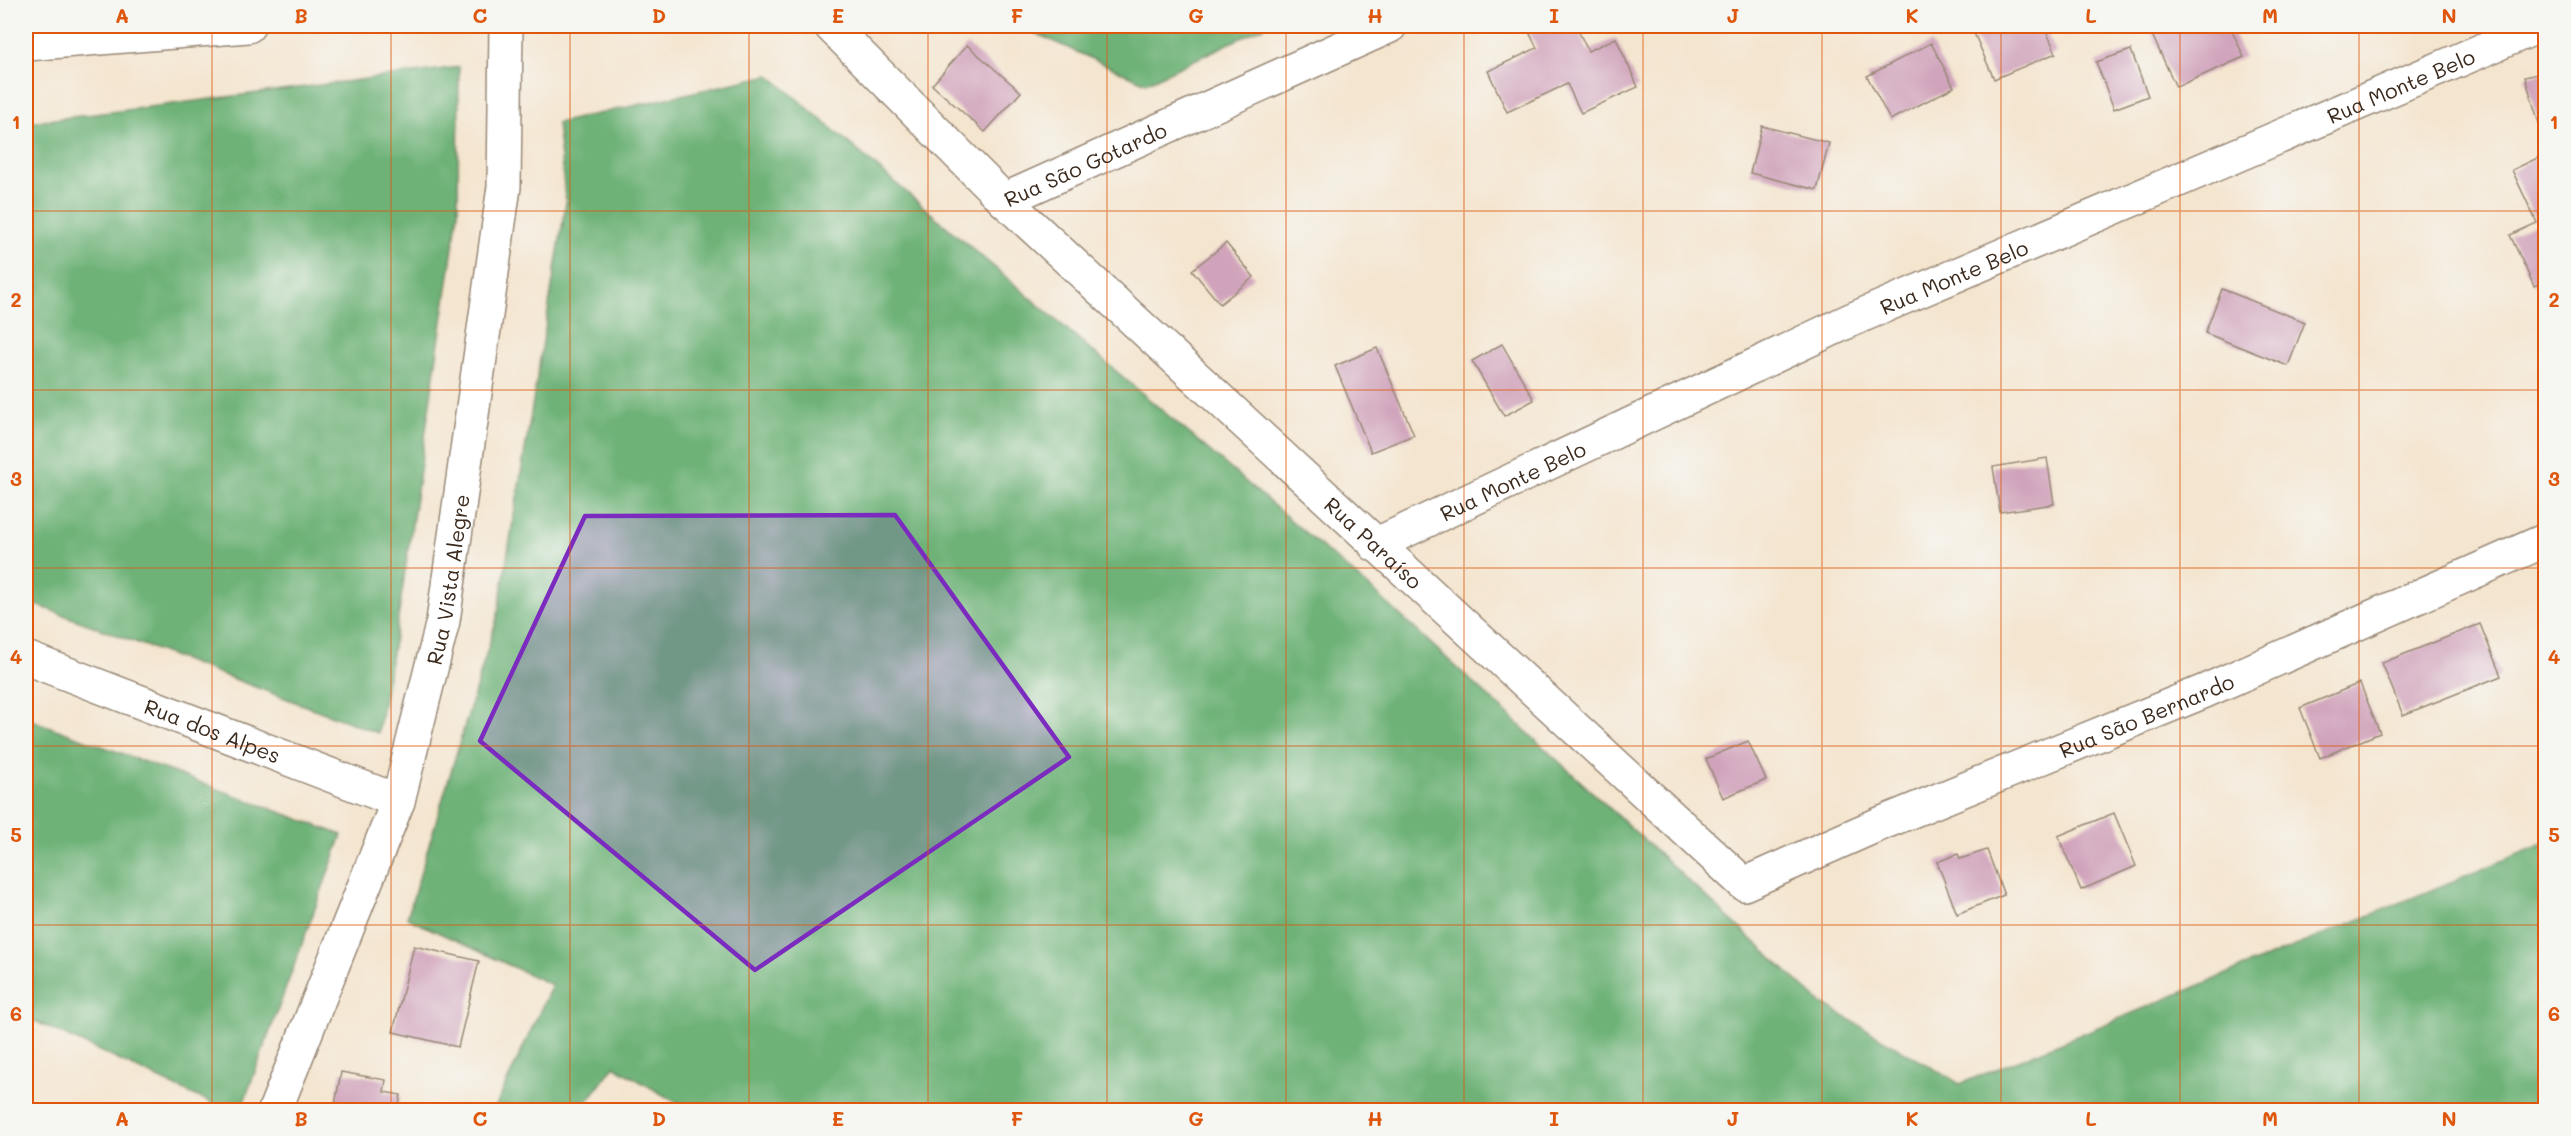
<svg xmlns="http://www.w3.org/2000/svg" width="2571" height="1136" font-family="Mali,sans-serif">
  <style>
    .forest { fill: #6eb278; stroke: #546e4b; stroke-width: 1.5 }
    .building { fill: #d0a3bb }
    .lines { fill: none; stroke-linecap: round; stroke-linejoin: round }
    .minor-casing { stroke: #988876; stroke-width: 36 }
    .minor { stroke: #fff; stroke-width: 33 }
    .marked { fill: #7b2cbf; fill-opacity: 0.2; stroke: #7b2cbf; stroke-width: 4.5; stroke-linejoin: round }
    .grid { fill: none; stroke: #df570d; stroke-width: 1.5; stroke-opacity: 0.55 }
    .labels { text-anchor: middle; dominant-baseline: central; stroke-width: 5; stroke-linejoin: round; paint-order: stroke }
    .street-label { font-size: 21px; fill: #3b2a1e; stroke: #f6f6f2 }
    .neatline { fill: none; stroke: #df570d; stroke-width: 2 }
    .grid-label { font-size: 20px; text-anchor: middle; font-weight: bold; fill: #df570d }
  </style>
  <rect width="100%" height="100%" fill="#f6f6f2"/>
  <filter id="ink" filterUnits="userSpaceOnUse"><feTurbulence type="fractalNoise" baseFrequency=".0167" numOctaves="2"/><feDisplacementMap in="SourceGraphic" scale="12" xChannelSelector="R" yChannelSelector="G"/><feConvolveMatrix kernelMatrix="1 2 1 2 8 2 1 2 1" color-interpolation-filters="sRGB"/></filter>
  <filter id="wash" filterUnits="userSpaceOnUse"><feTurbulence type="fractalNoise" baseFrequency=".008" numOctaves="4" result="noise"/><feDisplacementMap in="SourceGraphic" scale="24" xChannelSelector="R" yChannelSelector="G"/><feGaussianBlur stdDeviation="1.35" result="paint"/><feColorMatrix in="noise" values="0 0 0 0 0 0 0 0 0 0 0 0 0 0 0 0 0 1.4 0 .05"/><feComposite in="paint" operator="in"/></filter>
  <g filter="url(#wash)">
    <rect width="100%" height="100%" fill="#f4e5cf"/>
    <path class="forest" d="M1019,26H1266L1146,83Z
      M459,67L458,214L398,619L378,733L26,601V123Z
      M769,75L1376,593L1821,1003L1960,1084L2545,843V1110H689L614,1066L581,1110H494L552,985L407,918L497,618L566,203L557,123Z
      M26,718L342,835L241,1110H226L26,1017Z"/>
    <g id="blocks">
      <path class="building" d="M1526,26H1576L1588,51L1616,38L1638,87L1581,113L1567,84L1507,112L1488,71L1537,48Z
        M1971,26H2044L2056,53L1994,79Z
        M2148,26H2230L2244,57L2176,87Z
        M1931,43L1954,87L1890,120L1867,76Z
        M967,45L1021,92L985,132L932,85Z
        M2131,50L2148,96L2114,109L2096,62Z
        M2546,72V129L2541,130L2525,77Z
        M1762,126L1829,143L1817,190L1750,173Z
        M2546,154V281L2534,286L2510,235L2537,223L2512,170Z
        M1226,243L1254,277L1220,304L1192,270Z
        M2222,289L2305,322L2288,366L2205,333Z
        M1502,344L1534,400L1504,416L1472,361Z
        M1377,348L1414,435L1371,452L1335,366Z
        M2047,458L2054,504L2000,512L1993,467Z
        M2480,624L2501,676L2403,715L2382,663Z
        M2360,683L2380,733L2320,758L2300,708Z
        M1748,741L1766,780L1723,798L1706,759Z
        M2114,813L2136,866L2081,890L2058,836Z
        M1987,850L2004,895L1957,914L1937,862L1958,854L1960,859Z
        M414,946L479,961L458,1047L393,1032Z
        M341,1072L386,1080L384,1092L401,1095L398,1110H334Z"/>
    </g>
  </g>
  <g filter="url(#ink)">
    <use href="#blocks" fill-opacity="0" stroke="#988876" stroke-width="1.5"/>
    <g class="lines">
      <g class="minor-casing">
        <g id="minor">
          <path id="s1" d="M831,26L1004,200L1390,26"/>
          <path d="M26,44L248,26"/>
          <path id="s2" d="M1004,200L1744,884L1875,826L2205,691L2546,540"/>
          <path id="s3" d="M1375,545L1851,320L2539,26"/>
          <path id="s4" d="M26,658L398,801"/>
          <path id="s5" d="M275,1110L398,801L443,621L504,187L506,26"/>
        </g>
      </g>
      <use href="#minor" class="minor"/>
    </g>
  </g>
  <path class="marked" d="M895,515L1069,757L755,970L480,741L585,516Z"/>
  <path class="grid" d="M212,26V1110M391,26V1110M570,26V1110M749,26V1110M928,26V1110M1107,26V1110M1286,26V1110M1464,26V1110M1643,26V1110M1822,26V1110M2001,26V1110M2180,26V1110M2359,26V1110M26,211H2546M26,390H2546M26,568H2546M26,746H2546M26,925H2546"/>
  <g class="labels">
    <g class="street-label">
      <text stroke="none"><textPath href="#s3" startOffset="1124">Rua Monte Belo</textPath></text>
      <text stroke="none"><textPath href="#s1" startOffset="334">Rua São Gotardo</textPath></text>
      <text stroke="none"><textPath href="#s3" startOffset="638">Rua Monte Belo</textPath></text>
      <text stroke="none"><textPath href="#s3" startOffset="152">Rua Monte Belo</textPath></text>
      <text stroke="none"><textPath href="#s2" startOffset="504">Rua Paraíso</textPath></text>
      <text stroke="none"><textPath href="#s5" startOffset="560">Rua Vista Alegre</textPath></text>
      <text stroke="none"><textPath href="#s2" startOffset="1444">Rua São Bernardo</textPath></text>
      <text stroke="none"><textPath href="#s4" startOffset="200">Rua dos Alpes</textPath></text>
    </g>
  </g>
  <rect width="2571" height="1136" fill="none" stroke="#f6f6f2" stroke-width="66"/>
  <rect x="33" y="33" width="2505" height="1070" class="neatline"/>
  <g class="grid-label">
    <text x="122" y="23">A</text>
    <text x="301" y="23">B</text>
    <text x="480" y="23">C</text>
    <text x="659" y="23">D</text>
    <text x="838" y="23">E</text>
    <text x="1017" y="23">F</text>
    <text x="1196" y="23">G</text>
    <text x="1375" y="23">H</text>
    <text x="1554" y="23">I</text>
    <text x="1733" y="23">J</text>
    <text x="1912" y="23">K</text>
    <text x="2091" y="23">L</text>
    <text x="2270" y="23">M</text>
    <text x="2449" y="23">N</text>
    <text x="16" y="129">1</text>
    <text x="2554" y="129">1</text>
    <text x="16" y="307">2</text>
    <text x="2554" y="307">2</text>
    <text x="16" y="486">3</text>
    <text x="2554" y="486">3</text>
    <text x="16" y="664">4</text>
    <text x="2554" y="664">4</text>
    <text x="16" y="842">5</text>
    <text x="2554" y="842">5</text>
    <text x="16" y="1021">6</text>
    <text x="2554" y="1021">6</text>
    <text x="122" y="1126">A</text>
    <text x="301" y="1126">B</text>
    <text x="480" y="1126">C</text>
    <text x="659" y="1126">D</text>
    <text x="838" y="1126">E</text>
    <text x="1017" y="1126">F</text>
    <text x="1196" y="1126">G</text>
    <text x="1375" y="1126">H</text>
    <text x="1554" y="1126">I</text>
    <text x="1733" y="1126">J</text>
    <text x="1912" y="1126">K</text>
    <text x="2091" y="1126">L</text>
    <text x="2270" y="1126">M</text>
    <text x="2449" y="1126">N</text>
  </g>
</svg>
